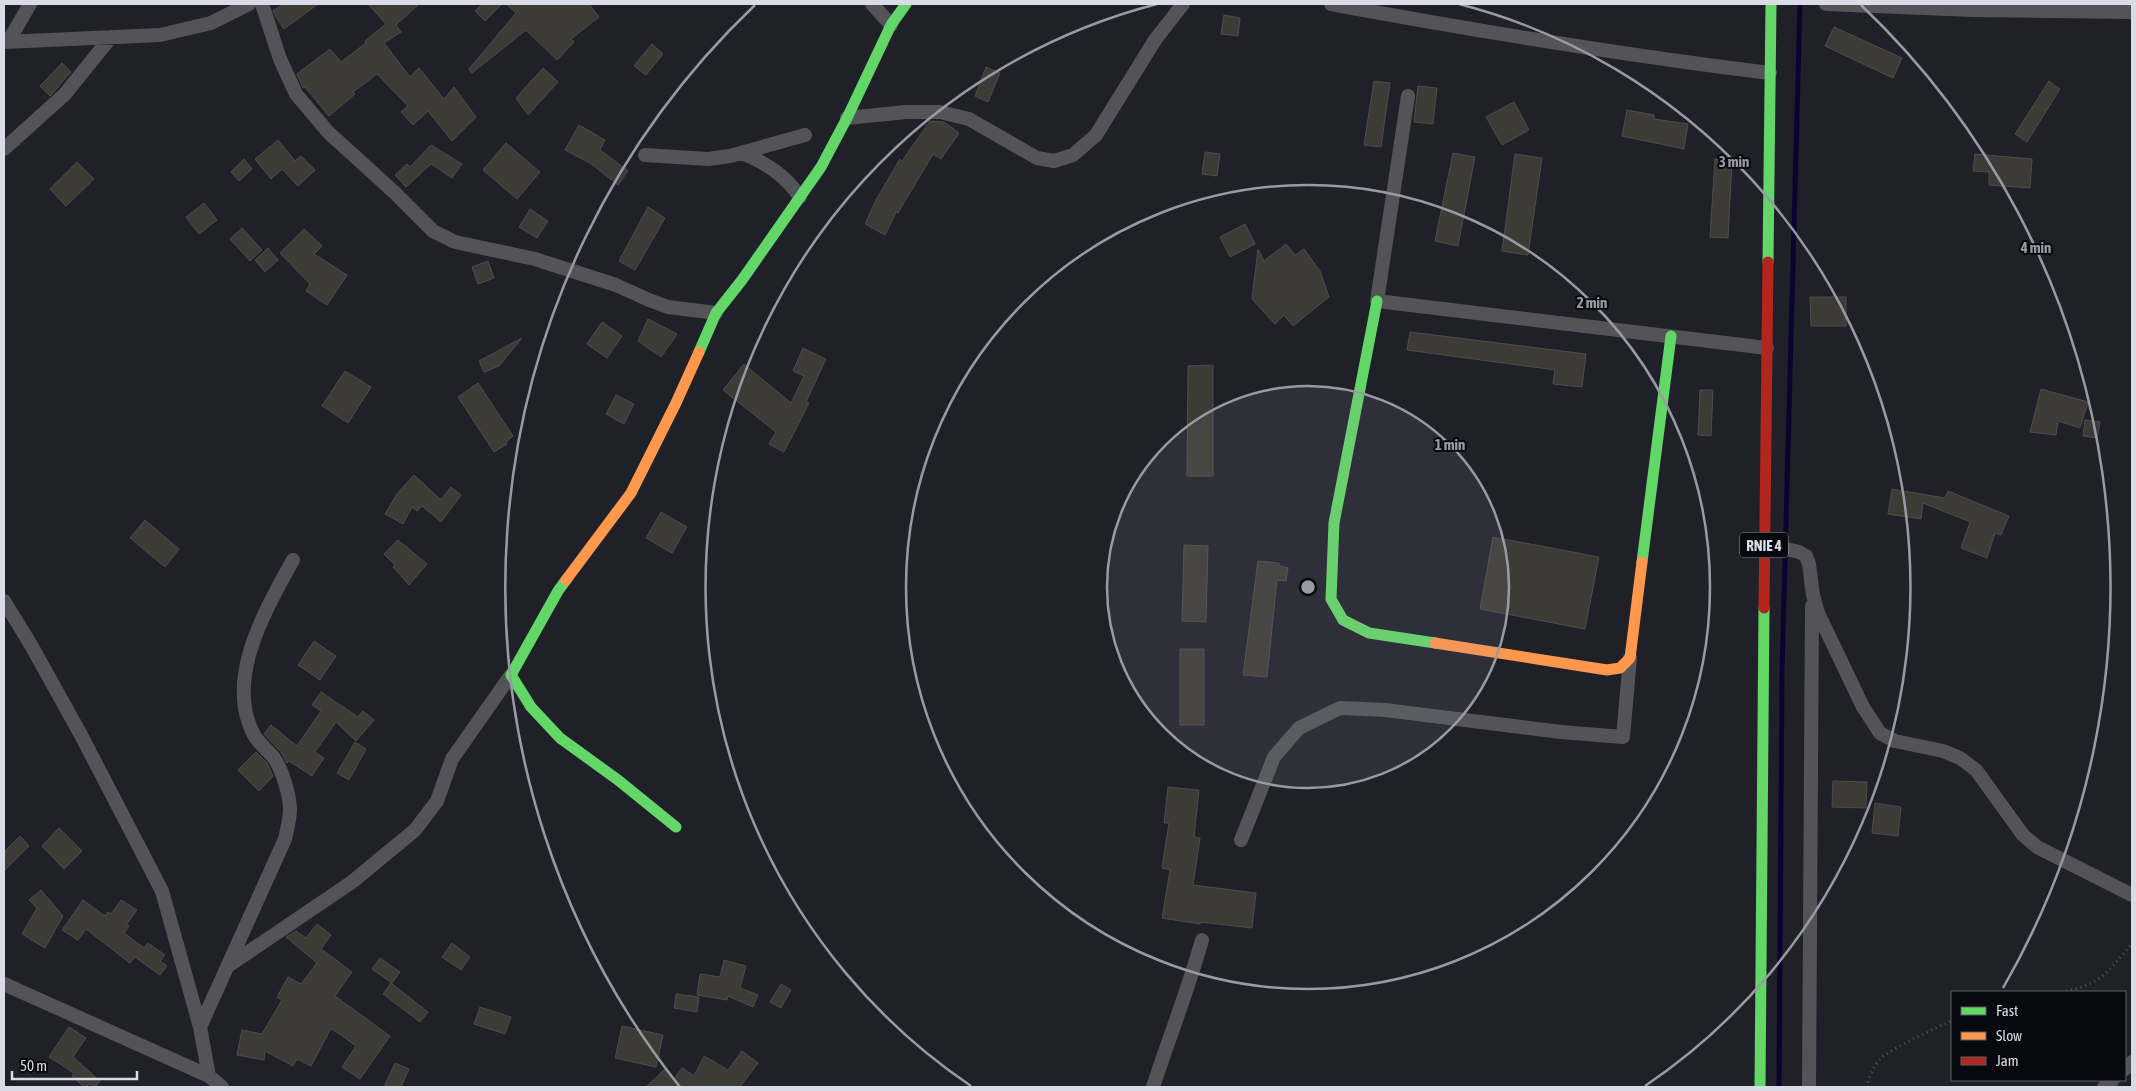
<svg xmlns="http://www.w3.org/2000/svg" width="2136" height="1091" font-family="'Asap Condensed',sans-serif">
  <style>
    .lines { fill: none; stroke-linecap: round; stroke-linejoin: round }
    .stream { stroke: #0b042f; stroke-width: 5 }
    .building { fill: #3d3b36; stroke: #4d4c4d }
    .path { stroke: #535358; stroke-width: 3; stroke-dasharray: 1 4; stroke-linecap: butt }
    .street { stroke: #545458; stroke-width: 14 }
    .fast { stroke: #63d668; stroke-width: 11 }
    .slow { stroke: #ff974d; stroke-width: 11 }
    .jam { stroke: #b3261e; stroke-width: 11 }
    .ring { fill: none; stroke: #989aa4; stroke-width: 2.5 }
    .labels { text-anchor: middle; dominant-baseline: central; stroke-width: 4; stroke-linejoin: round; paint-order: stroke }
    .shield { fill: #08080f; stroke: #9a9ca6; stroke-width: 1 }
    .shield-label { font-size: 15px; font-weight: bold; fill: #d9dbe6 }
    .centre { fill: #989aa4; stroke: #08080f; stroke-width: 2.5 }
    .ring-label { font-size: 15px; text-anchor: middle; font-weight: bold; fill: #989aa4; stroke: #08080f; stroke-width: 4; stroke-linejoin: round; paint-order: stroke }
  </style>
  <rect width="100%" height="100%" fill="#202029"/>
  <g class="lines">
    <path class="stream" d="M1779,1087L1782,672L1800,4"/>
  </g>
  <path class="building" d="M283,4H318L284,29L276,17L273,11Z
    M368,4H419L396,25L401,32L384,43L410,77L419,68L444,99L454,87L476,117L452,141L428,111L413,125L401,112L408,106L377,74L353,92L355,94L329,116L305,87L303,88L297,74L330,49L341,62L366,43L365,41L386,24Z
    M482,4H502L485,21L475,11Z
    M506,4H589L599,17L571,39L574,42L557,60L526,30L472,73L469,69L516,13Z
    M1224,15L1240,18L1238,36L1221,34Z
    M1834,27L1902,58L1893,78L1825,46Z
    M652,44L663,54L646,75L634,66Z
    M62,63L71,72L50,96L40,86Z
    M986,67L1000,73L988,102L975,96Z
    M543,68L558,82L528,115L516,98Z
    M1374,81L1390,83L1381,147L1364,145Z
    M2049,81L2060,89L2027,142L2015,134Z
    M1418,86L1437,88L1433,124L1414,122Z
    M1514,102L1529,130L1502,145L1486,117Z
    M1627,110L1654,115V119L1688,124L1684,149L1622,136Z
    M930,121L944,122L959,133L941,159L933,154L898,213L896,212L885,235L865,224L876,200L900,159L902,161Z
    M579,125L605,140L600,150L628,171L618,185L590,163L565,150Z
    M278,140L295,161L301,156L315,170L298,186L282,169L271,179L255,159Z
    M506,143L540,172L517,199L483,170Z
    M431,145L462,164L452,178L431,164L406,187L395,175L407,164L410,167Z
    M1205,152L1220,154L1217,176L1202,174Z
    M1453,153L1475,157L1458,246L1435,241Z
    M1515,154L1542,158L1528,255L1502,251Z
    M1975,154L2032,159L2030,188L1989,185V172L1973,171Z
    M244,159L252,169L239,181L231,172Z
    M1715,159L1732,160L1728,238L1710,237Z
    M77,162L94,179L66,206L50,189Z
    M204,203L217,220L199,234L186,217Z
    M648,207L665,218L635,270L619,261Z
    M530,209L548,221L537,238L519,227Z
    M1245,224L1255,244L1230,257L1220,237Z
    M242,228L262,250L250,261L230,239Z
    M304,229L322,246L314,254L347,275L327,305L306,291L310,284L280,253Z
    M1286,244L1295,255L1304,249L1320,271L1329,297L1293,326L1284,315L1275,324L1252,299L1258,249L1264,261Z
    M268,248L278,260L265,272L255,260Z
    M488,261L494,278L478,284L472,267Z
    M1810,297H1846V326H1811Z
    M648,319L677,334L661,357L638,341Z
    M602,322L622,336L607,358L587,344Z
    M1410,332L1586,354L1582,387L1553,384L1555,370L1407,350Z
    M522,338L499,366L484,372L479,361Z
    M803,348L826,359L806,402L809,403L784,452L769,444L776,432L723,390L744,364L791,403L804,376L793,371Z
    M1213,365V476H1187L1188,366Z
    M345,371L371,387L348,423L322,406Z
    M478,383L513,436L506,442L507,444L494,452L458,397Z
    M2041,389L2088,402L2080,428L2058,421L2056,435L2030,432Z
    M1700,390H1713L1711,436L1698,435Z
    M616,395L634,404L624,424L606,414Z
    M2085,420L2100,422L2097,438L2083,436Z
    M414,475L441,500L451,487L461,495L441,522L422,506L417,511L412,507L403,524L385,514L397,494Z
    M1892,489L1945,498L1948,491L2009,516L2001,535L1995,533L1987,558L1961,548L1970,522L1923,503L1921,519L1888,514Z
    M661,512L687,527L672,553L646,538Z
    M145,520L179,549L165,567L130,538Z
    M1493,537L1599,557L1585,629L1480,609Z
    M398,540L427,564L409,585L393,567L395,565L384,554Z
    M1184,545L1208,546L1206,622L1182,621Z
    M1258,561L1279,563V566L1288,568L1286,581L1277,580L1267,677L1243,675Z
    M314,641L336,656L320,680L298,665Z
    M1180,649H1204V725H1180Z
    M321,692L358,717L363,711L374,720L356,741L336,722L315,752L324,758L312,776L289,761L287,763L281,752L264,734L271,725L297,746L321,711L312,705Z
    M355,742L366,749L349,780L337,773Z
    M256,752L267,763L273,776L259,791L238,770Z
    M1833,781L1867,782L1866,808L1832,807Z
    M1168,787L1199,790L1194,837L1200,838L1193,885L1256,893L1252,928L1200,922V924L1162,918L1170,870L1162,868L1169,823H1164Z
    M1875,803L1901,807L1898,836L1872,833Z
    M59,828L82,851L64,869L42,846Z
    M20,836L29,846L4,871V852Z
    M41,890L63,916L45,948L22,934L37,908L29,900Z
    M83,900L105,916L108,912L111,914L121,900L137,910L126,925L129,926L124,933L144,948L148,943L165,955L160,961L167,966L160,975L135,957L130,963L86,929L78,940L62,930Z
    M317,924L331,935L321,949L352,972L335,996L390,1036L360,1079L342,1067L356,1046L331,1028L311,1066L297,1059L293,1066L265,1051L264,1060L237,1055L242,1030L262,1034L282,1000L277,997L288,977L301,984L317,963L286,937L296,931L306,938Z
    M452,943L470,957L461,970L442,957Z
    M380,958L400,972L392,983L372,969Z
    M724,960L746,966L740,988L758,995L753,1007L728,996L727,1000L697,995L700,974L720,977Z
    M391,983L428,1012L420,1022L383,994Z
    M781,984L791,990L781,1008L770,1002Z
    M676,994L699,997L697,1012L674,1008Z
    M480,1007L511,1017L505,1034L474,1024Z
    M622,1026L663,1035L656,1067L615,1058Z
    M69,1027L86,1038L73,1057L100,1081L95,1087L90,1084L84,1087L72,1076L74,1073L49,1057Z
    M742,1051L758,1063L740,1087H646L665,1069L674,1079L682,1068L694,1076L704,1056L728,1070Z
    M395,1063L409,1069L401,1087H384Z"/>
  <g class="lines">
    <path class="path" d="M2061,992C2100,986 2107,972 2132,944
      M1867,1087C1868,1079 1874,1065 1880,1059C1887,1051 1940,1025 1952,1021"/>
    <path class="street" d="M262,4L280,59L296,94L328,132L395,193L433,231L455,242L535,259L616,285L649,300L668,307L716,313
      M872,4L891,25
      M1331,4C1477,31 1622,55 1770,73
      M1826,4L1973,10L2132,12
      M4,42L160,35L211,23L249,4
      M8,42L30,4
      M1408,96L1377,301L1767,348
      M847,118L906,112H940L969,119L1037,158L1054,161L1073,155L1096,135L1155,40L1183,4
      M4,149L65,94L111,37
      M742,153C766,163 785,175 800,197
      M645,155L708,159L730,156L805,135
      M1764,544L1799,552L1806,556L1809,564L1813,595L1818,613L1863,707L1880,733L1895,741L1943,751L1960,758L1976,770L2023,835L2037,847L2132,895
      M4,601L31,645L81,735L162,891L200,1027L209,1076
      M1241,840L1274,757L1299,728L1340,708L1385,710L1561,732L1623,737L1630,658
      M228,966L352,882L415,830L437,801L452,759L511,675
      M4,984L209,1076L222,1087
      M200,1027L285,839C287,830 290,819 290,809C290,796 282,769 274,758C268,750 259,744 254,735C224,679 266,609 293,560
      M2125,1069L2132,1062
      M1153,1087C1169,1038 1188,990 1202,940
      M1809,1087L1812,606
      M2104,1087L2113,1080"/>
    <path class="fast" d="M1768,262L1771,4
      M1377,301L1334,523L1331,599L1343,620L1369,633L1435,643
      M699,352L716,313L742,280L821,167L847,118L891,25L906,4
      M1642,562L1671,336
      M566,580L558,591L511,675L531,707L560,738L618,780L676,827
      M1760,1087L1764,608"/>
    <path class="slow" d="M566,580L631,493L676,403L699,352
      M1435,643L1607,670L1620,668L1630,658L1642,562"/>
    <path class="jam" d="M1764,608L1768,262"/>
  </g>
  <circle cx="1308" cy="587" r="201" fill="#989aa4" fill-opacity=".12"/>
  <g class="ring">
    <circle cx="1308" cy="587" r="201"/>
    <circle cx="1308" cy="587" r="402"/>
    <path d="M971 1086A602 602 0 0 1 1157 4M1459 4A602 602 0 0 1 1645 1086"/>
    <path d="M680 1087A803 803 0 0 1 755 5M1861 5A803 803 0 0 1 2003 988"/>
  </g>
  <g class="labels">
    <rect class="shield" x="1740" y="532.5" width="48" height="25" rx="4"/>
    <g class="shield-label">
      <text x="1764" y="545">RNIE 4</text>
    </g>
  </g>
  <circle cx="1308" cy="587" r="8" class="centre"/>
  <g class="ring-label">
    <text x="1734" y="167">3 min</text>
    <text x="2036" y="253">4 min</text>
    <text x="1592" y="308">2 min</text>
    <text x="1450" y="450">1 min</text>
  </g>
  <rect width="2136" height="1091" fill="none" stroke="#d9dbe6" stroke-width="10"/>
  <rect x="1951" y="991" width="175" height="90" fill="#08080f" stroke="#5c5c65"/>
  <rect x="1961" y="1007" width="25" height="8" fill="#63d668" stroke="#5c5c65"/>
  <text x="1996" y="1016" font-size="15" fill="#d9dbe6">Fast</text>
  <rect x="1961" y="1032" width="25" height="8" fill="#ff974d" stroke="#5c5c65"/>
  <text x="1996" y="1041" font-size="15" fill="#d9dbe6">Slow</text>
  <rect x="1961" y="1057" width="25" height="8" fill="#b3261e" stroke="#5c5c65"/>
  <text x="1996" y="1066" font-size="15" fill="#d9dbe6">Jam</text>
  <path d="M12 1071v8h125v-8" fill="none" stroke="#d9dbe6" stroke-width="2.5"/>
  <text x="20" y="1071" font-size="15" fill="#d9dbe6" stroke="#08080f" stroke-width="4" paint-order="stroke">50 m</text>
</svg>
